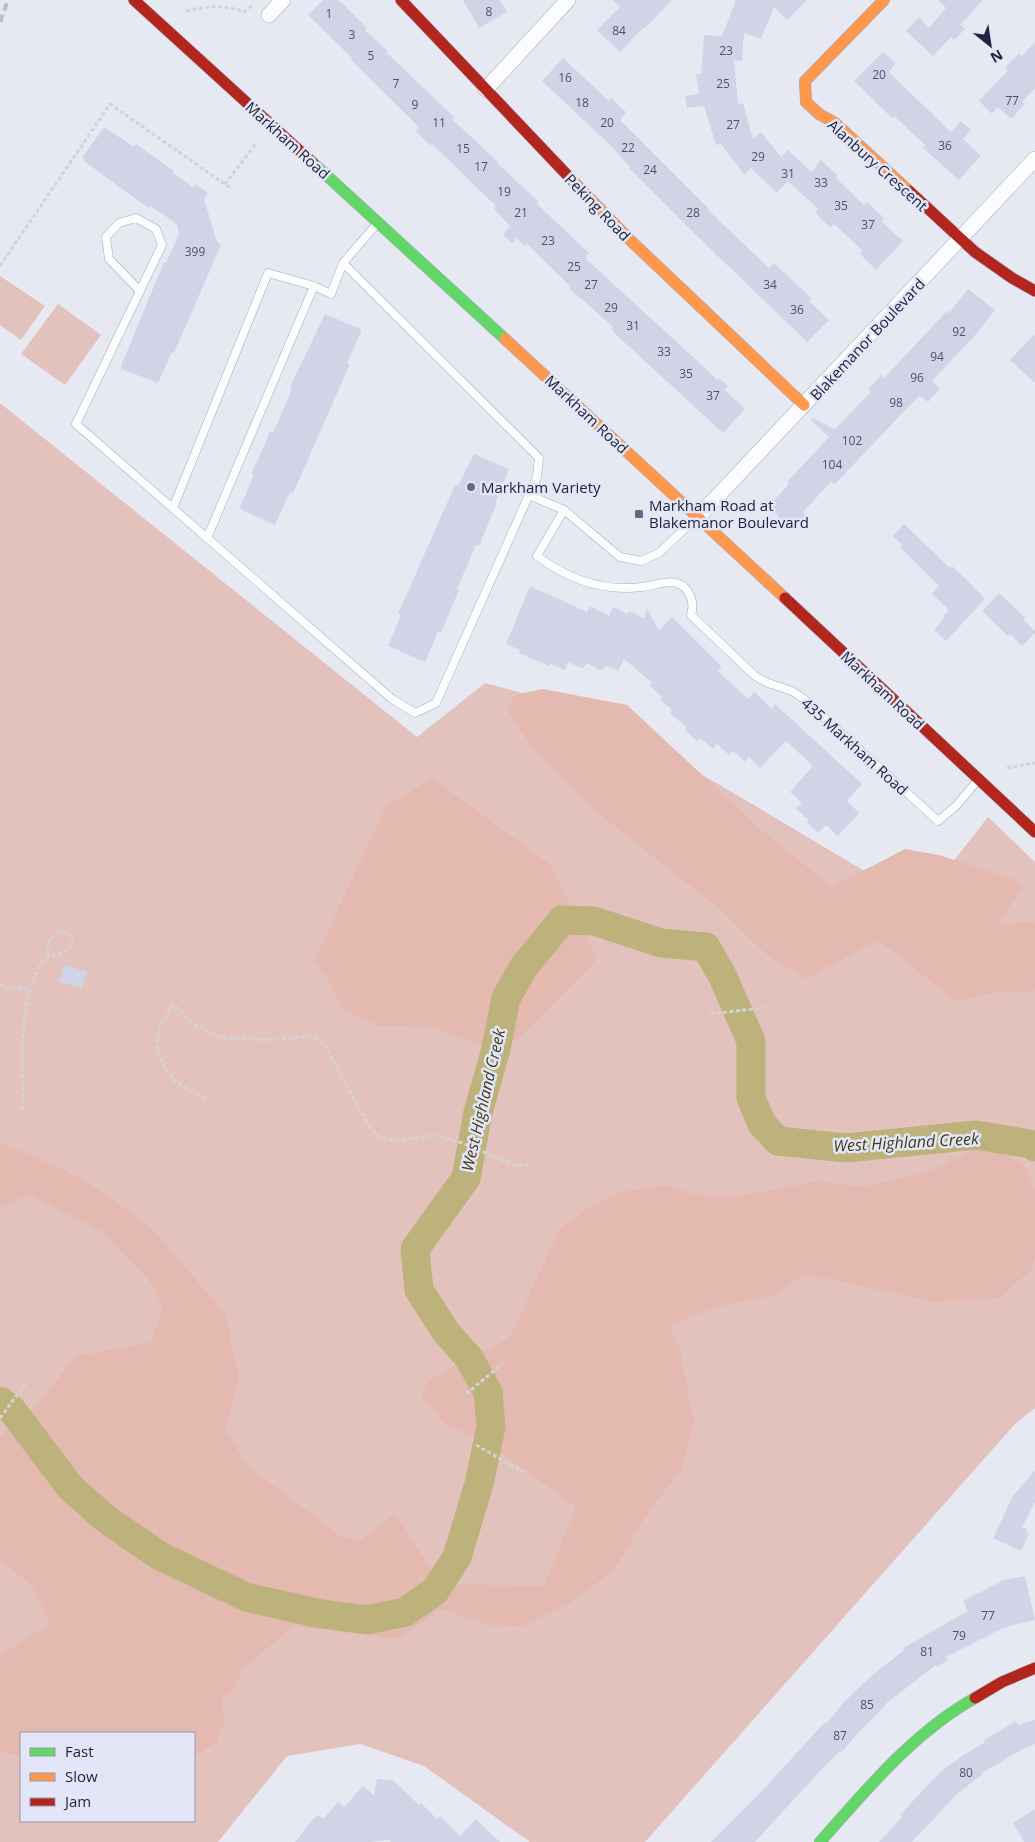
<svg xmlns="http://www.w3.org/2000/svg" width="1035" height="1842" font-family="'Open Sans',sans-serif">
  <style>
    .green { fill: #e3c2bd; fill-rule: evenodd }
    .forest { fill: #e4b9b0 }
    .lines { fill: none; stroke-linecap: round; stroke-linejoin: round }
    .river { stroke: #bdb27c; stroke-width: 29 }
    .building { fill: #d1d4e7 }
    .lane-casing { stroke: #a6a8b9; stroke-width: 9 }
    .street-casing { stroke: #a6a8b9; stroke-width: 16 }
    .fast-casing { stroke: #a6a8b9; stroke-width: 12 }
    .slow-casing { stroke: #a6a8b9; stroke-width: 12 }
    .jam-casing { stroke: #a6a8b9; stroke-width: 12 }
    .path { stroke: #d3d3d7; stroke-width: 3; stroke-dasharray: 4 2.5; stroke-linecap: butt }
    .lane { stroke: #fbfcfd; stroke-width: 8 }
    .street { stroke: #fbfcfd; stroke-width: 15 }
    .fast { stroke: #63d668; stroke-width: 11 }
    .slow { stroke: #ff974d; stroke-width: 11 }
    .jam { stroke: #b3261e; stroke-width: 11 }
    .rail { stroke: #bfbfc4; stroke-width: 4; stroke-dasharray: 8 4; stroke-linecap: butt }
    .poi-dot { fill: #66697f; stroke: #e3e6f6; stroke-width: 2 }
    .labels { text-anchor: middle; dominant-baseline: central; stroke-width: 5; stroke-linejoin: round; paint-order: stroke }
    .number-label { font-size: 12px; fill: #4e516b }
    .street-label { font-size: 15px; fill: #212441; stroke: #e3e6f6 }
    .poi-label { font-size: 15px; fill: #212441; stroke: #e3e6f6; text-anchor: start }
    .water-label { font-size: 16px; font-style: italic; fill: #413a17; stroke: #e3e6f6 }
  </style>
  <rect width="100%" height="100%" fill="#e7e9f2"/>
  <path class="green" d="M0,276L45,306L21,340L0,325Z
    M58,304L101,335L65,385L21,354Z
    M0,403L417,737L485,683L598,714L747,801L920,904L988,817L1035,862V1408L1015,1424L645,1842H530L424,1766L360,1744L287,1756L218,1842H0ZM21,1733H194V1821H21Z"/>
  <path class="forest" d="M543,689L627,705L758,827L832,887L905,849L939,855L1016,880L1021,889L999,924L1035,921V991L992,993L956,1001L882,943H872L806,979L767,955L722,911L598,813L533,749L507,710L515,695Z
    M432,778L551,865L597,959L521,1037L494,1050L431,1027L379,1026L343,1010L332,987L315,959L386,806Z
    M0,1142L65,1170L96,1188L151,1227L226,1315L239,1380L225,1428L245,1464L343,1538L361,1540L395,1513L440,1584L544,1586L576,1507L487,1443L444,1423L421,1395L429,1380L509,1338L560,1229L590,1206L621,1192L664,1185L699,1195L739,1196L818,1181L860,1187L930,1172L984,1144L1024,1165L1035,1189V1255L1032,1269L1000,1298L932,1302L821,1277H801L774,1295L715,1307L669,1327L680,1349L694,1424L682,1469L651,1508L614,1570L571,1602L523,1626L489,1625L442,1609L398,1639L293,1626L242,1670L236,1687L222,1698L224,1723L217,1742L196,1755H194V1733H21V1756L0,1752V1656L50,1623L32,1586L0,1559V1436L41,1400L76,1356L151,1342L163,1307L148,1279L103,1232L28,1194L0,1208Z"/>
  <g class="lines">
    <path class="river" d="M0,1401L12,1410L70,1487L106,1519L160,1556L246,1597L316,1613L367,1620L405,1612L435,1591L457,1557L479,1484L491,1427L488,1392L469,1358L446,1332L419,1290L415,1249L466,1178L478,1112L496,1049L506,998L523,968L562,920L594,921L661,943L706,947L722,975L751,1041V1098L762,1124L778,1141L846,1148L976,1135L1030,1144L1035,1147"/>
  </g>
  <path class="building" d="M323,0H338L345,6L367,28L365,30L388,51L387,53L454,117L452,119L498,162L497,163L539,202L537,204L589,253L585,258L718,380L719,378L728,386L725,390L745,409L723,433L611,330L613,327L569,288L570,286L527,244L525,246L517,238L512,243L503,235L510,226L494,209L496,206L432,144L431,146L415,131L419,128L417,125L351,60L352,58L308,15Z
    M463,0H500L507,12L479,28Z
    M613,0H672L645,28L644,27L620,52L597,30L620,7Z
    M736,0H807L787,20L774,7L761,39L744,33L742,61L734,60L738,104L743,103L753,139L761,132L781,157L788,150L811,172L821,160L838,176L836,178L864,205L867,202L884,218L881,221L903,241L876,270L860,254L863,251L834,224L831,228L815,213L818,209L788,181L777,193L751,168L744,174L721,144L716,145L704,106L687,108L685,96L699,94L696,74H701L704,35L722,36Z
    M938,0H983L960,25L965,29L954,40L951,37L933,56L906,31L919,17L929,28L946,8Z
    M1035,42V88L1022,102L1025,104L1011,119L998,107L992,114L979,101L1008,70L1005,68L1019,53L1022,56Z
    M883,52L896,63L889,72L951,132L961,121L971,130L963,139L981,156L959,180L923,148L925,145L894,116L892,118L854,81Z
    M563,58L609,101L611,98L626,112L620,120L709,209L708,210L769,268L774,263L811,298L809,301L829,320L807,342L696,235L629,168L630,167L609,144L542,81Z
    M104,127L134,147L136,144L173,170V173L193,187L195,184L208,193L204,199L217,242L221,245L174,353L172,352L158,383L121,369L122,367L121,366L164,262L166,263L179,234L177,224L150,206L149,208L137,200L84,161V159L82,158Z
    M968,289L995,310L978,332L932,381L940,389L928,402L919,396L914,401L834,485L831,482L803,512L808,517L795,531L768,507L789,484L787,482L829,437L811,420L812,418L835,429L871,392L868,390L881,375L884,378L947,311L949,313Z
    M325,314L361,329V332L347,363L350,364L299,480L293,493L290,492L275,525L240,509V507L254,475L251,474L264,446L270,432L273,433L292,389L290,387Z
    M1035,334V383L1010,360Z
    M474,454L508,469V472L495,503H497L479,546L476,545L457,589L459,590L453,604L441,633L438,632L425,662L388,646L401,615L398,614L455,485L458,486Z
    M904,524L950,568L952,566L965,578L985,599L946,641L934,630L945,617L943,616L949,610L932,594L939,586L900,547L902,545L893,536Z
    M530,586L587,612L590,606L609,616L613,607L628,614L629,611L644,618L647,609L659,631L672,617L722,667L718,671L748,699L754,692L772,709L775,704L862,784L847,801L859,813L838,836L826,825L818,833L806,822L809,820L796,809L802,803L790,792L813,766L786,741L760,768L749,757L745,762L733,751L729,755L717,744L713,749L700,738L697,741L685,730L687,728L670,713L672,710L660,699L662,697L650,686L652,683L624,659L618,671L607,666L600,670L586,663L583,669L568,662L565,670L549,663V666L519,653L520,650L506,644Z
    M999,593L1025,618L1024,620L1035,631V633L1022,646L1010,634L1008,636L982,611Z
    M64,965L87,972L82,988L59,982Z
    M1035,1470V1502L1022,1527L1027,1529L1026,1532L1029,1534L1021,1551L993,1538L1013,1496Z
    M1025,1576L1035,1620L1005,1627L946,1657L948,1660L937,1667L936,1665L884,1705L885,1706L859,1732L842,1752L840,1751L820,1771L755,1842H711L758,1795L825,1722L826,1724L844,1702L870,1677L904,1650L903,1648L968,1611L963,1601L1004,1580Z
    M1035,1720V1744L1021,1750L982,1773L983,1774L957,1794L912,1842H879L902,1817L900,1815L939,1773L962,1756L985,1742L984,1740L1016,1721L1018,1725Z
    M377,1779L393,1780L419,1805L421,1803L437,1819L440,1816L460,1836L476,1819L500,1842H391L389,1840L368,1842H295L312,1820L318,1815L323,1819L338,1802L344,1807L363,1786L374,1795Z
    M1035,1809V1842H1024L1013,1823Z"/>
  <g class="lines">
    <g class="lane-casing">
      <path id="lane" d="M140,291L109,259L106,237L119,223L136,218L156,229L162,245L76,424L392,699L415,713L436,703L537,477L539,458L343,263
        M529,495L564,510
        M173,508L268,273L314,286
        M696,518L659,553L641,561L620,557L564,510L537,556C568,579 603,592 642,587C653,586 666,580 677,583C690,588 695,602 691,615L755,676L768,683L792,691L804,699L938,821L956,806L977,781
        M207,538L314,286L331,294L343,263L375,226"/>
    </g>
    <g class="street-casing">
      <path id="street" d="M269,15L283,0
        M486,89L568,0
        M698,517L1035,159"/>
    </g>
    <g class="fast-casing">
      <path id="fast" d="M313,163L505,339
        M820,1842C866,1790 914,1732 975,1698"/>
    </g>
    <g class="slow-casing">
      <path id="slow" d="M884,0L805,81L806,102L819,114L835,123L909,191
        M570,178L630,240L804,405
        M505,339L785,598"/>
    </g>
    <g class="jam-casing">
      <path id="jam" d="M134,0L313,163
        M401,0L570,178
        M909,191L975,252L1012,278L1035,291
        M785,598L1035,832
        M975,1698L1002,1682L1035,1668"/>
    </g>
    <path class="path" d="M186,11C208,6 223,4 244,12L253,5
      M225,184L257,142
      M0,266L110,104L232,189
      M1007,768L1035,763
      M0,983L8,989H30
      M710,1014L769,1007
      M205,1098L177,1083L165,1069L157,1047L160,1026L173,1004L193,1023L221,1038L271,1040L311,1036L325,1046L369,1126L380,1137L396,1141L433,1135L462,1143L514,1165H529
      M23,1110C23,1065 17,1004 41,964C51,948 71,961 73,938C61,927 55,932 47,944L49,956
      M466,1394L502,1364
      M0,1418L28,1380
      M476,1445L525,1473"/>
    <use href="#lane" class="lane"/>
    <use href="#street" class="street"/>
    <use href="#fast" class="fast"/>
    <use href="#slow" class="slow"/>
    <use href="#jam" class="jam"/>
    <path class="rail" d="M0,22L8,0"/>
  </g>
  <g class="poi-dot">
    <circle cx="471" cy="487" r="5"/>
    <rect x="634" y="509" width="10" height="10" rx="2.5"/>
  </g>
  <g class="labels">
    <g class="number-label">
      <text x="489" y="11">8</text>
      <text x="329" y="13">1</text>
      <text x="619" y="30">84</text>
      <text x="352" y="34">3</text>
      <text x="726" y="50">23</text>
      <text x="371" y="55">5</text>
      <text x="879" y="74">20</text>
      <text x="565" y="77">16</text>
      <text x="396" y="83">7</text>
      <text x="723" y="83">25</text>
      <text x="1012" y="100">77</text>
      <text x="582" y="102">18</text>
      <text x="415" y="104">9</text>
      <text x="439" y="122">11</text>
      <text x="607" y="122">20</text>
      <text x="733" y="124">27</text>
      <text x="945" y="145">36</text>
      <text x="628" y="147">22</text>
      <text x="463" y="148">15</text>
      <text x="758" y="156">29</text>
      <text x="481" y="166">17</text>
      <text x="650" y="169">24</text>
      <text x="788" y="173">31</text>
      <text x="821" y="182">33</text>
      <text x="504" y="191">19</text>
      <text x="841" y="205">35</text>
      <text x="521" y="212">21</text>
      <text x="693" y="212">28</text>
      <text x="868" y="224">37</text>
      <text x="548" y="240">23</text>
      <text x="195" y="251">399</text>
      <text x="574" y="266">25</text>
      <text x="591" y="284">27</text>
      <text x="770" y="284">34</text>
      <text x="611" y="307">29</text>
      <text x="797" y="309">36</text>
      <text x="633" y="325">31</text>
      <text x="959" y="331">92</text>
      <text x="664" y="351">33</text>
      <text x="937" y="356">94</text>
      <text x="686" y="373">35</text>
      <text x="917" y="377">96</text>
      <text x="713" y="395">37</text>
      <text x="896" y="402">98</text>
      <text x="852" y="440">102</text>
      <text x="832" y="464">104</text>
      <text x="988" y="1615">77</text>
      <text x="959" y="1635">79</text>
      <text x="927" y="1651">81</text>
      <text x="867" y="1704">85</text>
      <text x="840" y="1735">87</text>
      <text x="966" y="1772">80</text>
    </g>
    <g class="street-label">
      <text transform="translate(288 140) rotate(42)">Markham Road</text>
      <text transform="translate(878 165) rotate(42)">Alanbury Crescent</text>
      <text transform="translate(598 207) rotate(46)">Peking Road</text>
      <text transform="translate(867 339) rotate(-47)">Blakemanor Boulevard</text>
      <text transform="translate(587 414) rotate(43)">Markham Road</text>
      <text transform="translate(883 690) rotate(43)">Markham Road</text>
      <text transform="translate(855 746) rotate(42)">435 Markham Road</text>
    </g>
    <g class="poi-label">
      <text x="481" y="487">Markham Variety</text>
      <text x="649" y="505">Markham Road at<tspan x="649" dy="17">Blakemanor Boulevard</tspan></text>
    </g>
    <g class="water-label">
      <text transform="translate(483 1100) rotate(-77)">West Highland Creek</text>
      <text transform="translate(906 1142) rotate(-3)">West Highland Creek</text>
    </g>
  </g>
  <rect x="20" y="1732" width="175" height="90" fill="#e3e6f6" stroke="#9598ae"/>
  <rect x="30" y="1748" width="25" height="8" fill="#63d668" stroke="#9598ae"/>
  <text x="65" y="1757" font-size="15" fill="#212441">Fast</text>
  <rect x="30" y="1773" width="25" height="8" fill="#ff974d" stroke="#9598ae"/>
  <text x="65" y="1782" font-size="15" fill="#212441">Slow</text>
  <rect x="30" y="1798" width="25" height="8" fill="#b3261e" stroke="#9598ae"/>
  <text x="65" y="1807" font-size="15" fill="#212441">Jam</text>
  <g transform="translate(990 45) rotate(150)" stroke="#e3e6f6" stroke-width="4" paint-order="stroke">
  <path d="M0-4L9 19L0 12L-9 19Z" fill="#212441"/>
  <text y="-8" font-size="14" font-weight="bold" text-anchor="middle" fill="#212441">N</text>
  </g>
</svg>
